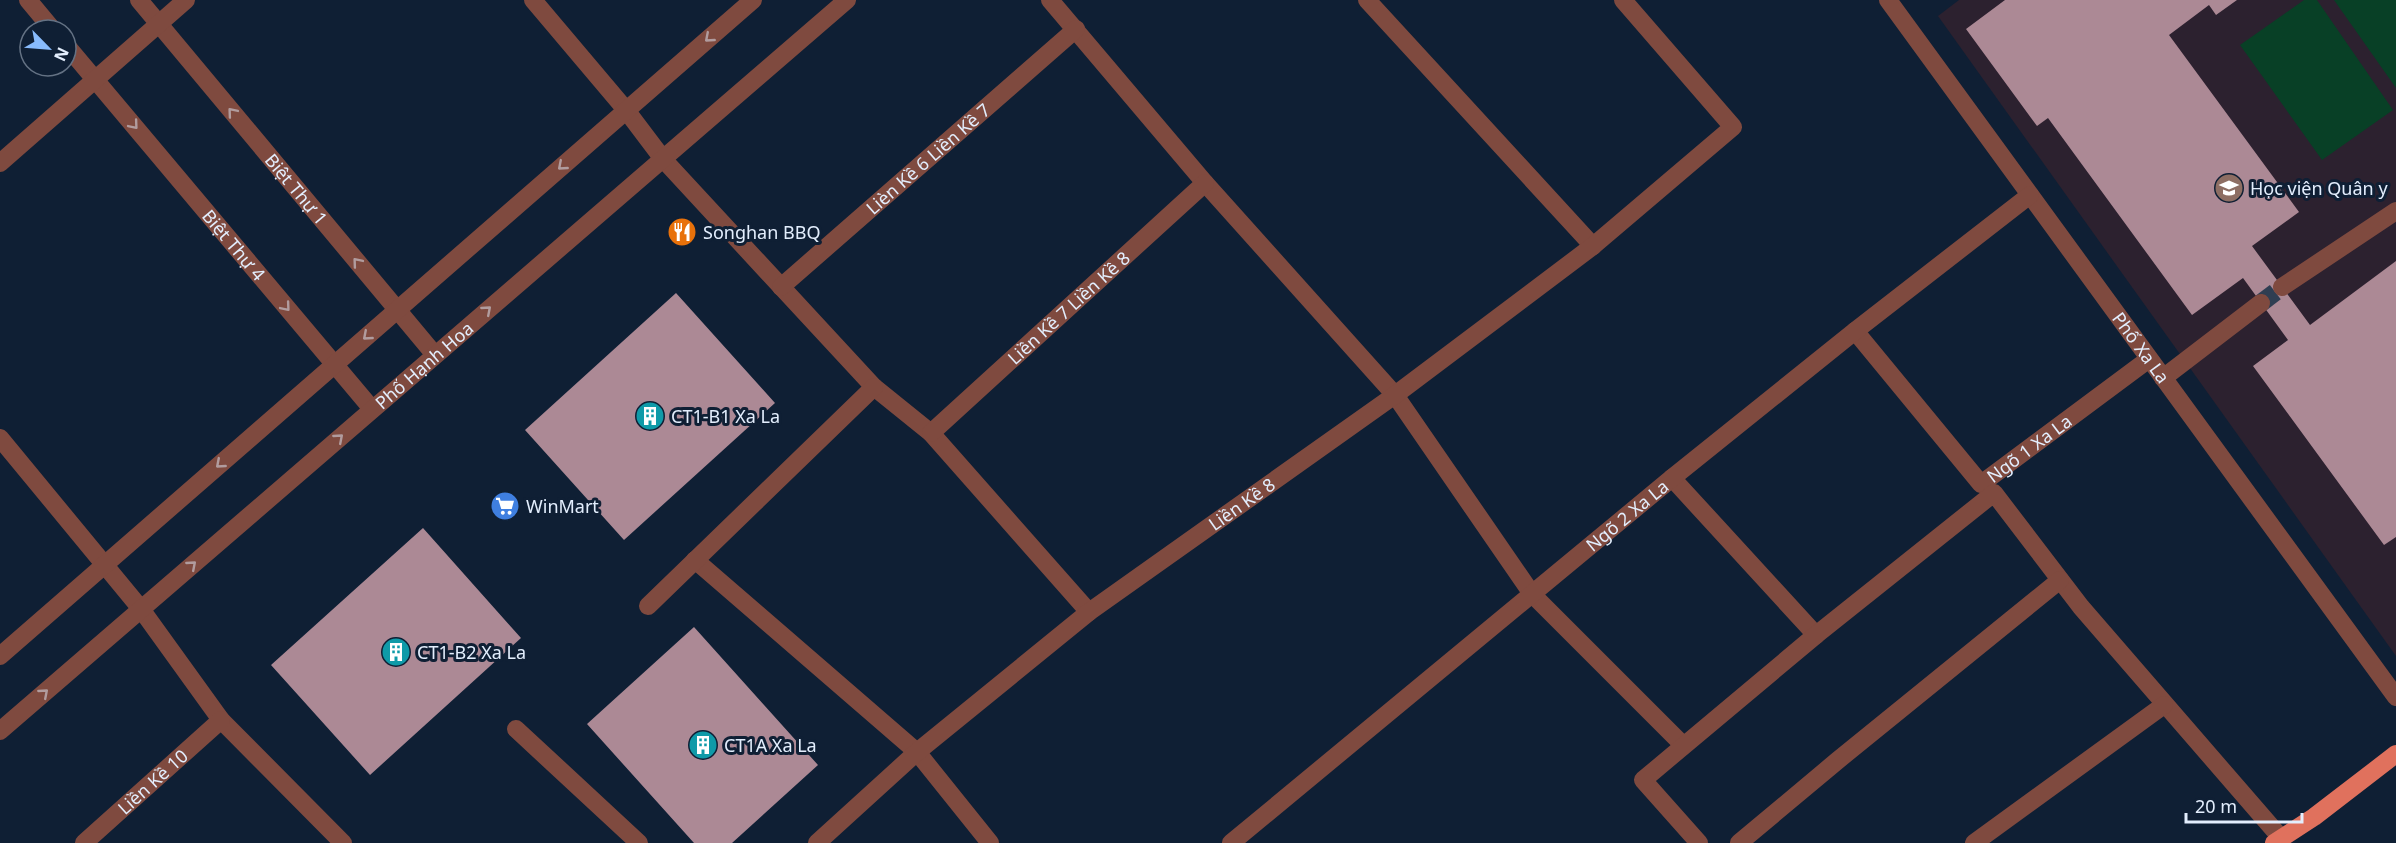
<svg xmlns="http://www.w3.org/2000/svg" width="2396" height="843" font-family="'Noto Sans',sans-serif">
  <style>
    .education { fill: #2c212f }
    .green { fill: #084026 }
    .building { fill: #ac8995 }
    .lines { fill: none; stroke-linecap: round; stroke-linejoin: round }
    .minor-tunnel { stroke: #2f3e52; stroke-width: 18; stroke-dasharray: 18 9; stroke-linecap: butt }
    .minor { stroke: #7f4a3f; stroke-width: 18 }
    .major { stroke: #e0715d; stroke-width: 18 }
    .oneway { stroke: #b19c9e }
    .labels { text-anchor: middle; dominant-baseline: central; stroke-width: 6; stroke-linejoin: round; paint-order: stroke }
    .street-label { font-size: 18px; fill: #e3eefd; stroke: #0f1f34 }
    .poi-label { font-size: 18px; fill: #e3eefd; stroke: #0f1f34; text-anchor: start }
  </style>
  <rect width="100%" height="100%" fill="#0f1f34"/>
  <path class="education" d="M1959,0H2396V656L1938,16Z"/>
  <path class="green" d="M2304,0H2317L2393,110L2322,160L2240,45Z
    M2334,0H2396V88Z"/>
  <path class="building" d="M2005,0H2237L2216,15L2209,5L2169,35L2299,212L2252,246L2310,325L2396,261V537L2384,545L2253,366L2288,340L2243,278L2192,315L2048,118L2037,126L1966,29Z
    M676,293L775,403L624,540L525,430Z
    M423,528L521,638L370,775L271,665Z
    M694,627L818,765L732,843H694L587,724Z"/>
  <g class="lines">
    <path class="minor-tunnel" d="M2261,303L2282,287"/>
    <g class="minor">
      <path d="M28,0L53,30"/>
      <path id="s1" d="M139,0L435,355"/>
      <path d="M533,0L626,110L663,159L874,387L931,433L1089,612"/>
      <path d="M1050,0L1205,183L1395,395L1532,594L1683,745"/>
      <path d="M1367,0L1593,246"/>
      <path id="s2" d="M1888,0L2396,697"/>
      <path id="s3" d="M66,45L372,409"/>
      <path d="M0,163L186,0"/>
      <path id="s4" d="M781,287L1076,29"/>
      <path d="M2282,287L2396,211"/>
      <path id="s5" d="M1855,331L1981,484L2149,359"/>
      <path d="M2163,378L2261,303"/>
      <path id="s6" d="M931,433L1205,183"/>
      <path d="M0,438L141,609L221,720L343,843"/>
      <path d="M1672,478L1816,635"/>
      <path d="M695,560L917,752L990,843"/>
      <path d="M648,606L874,387"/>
      <path d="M0,656L753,0"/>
      <path d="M516,729L639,843"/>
      <path id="s7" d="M0,731L847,0"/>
      <path id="s8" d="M84,843L221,720"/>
      <path id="s9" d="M817,843L917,752L1089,612L1395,395L1593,246L1733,127L1623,0"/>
      <path id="s10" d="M1231,843L1672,478L1855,331L2030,195"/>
      <path d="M1699,843L1643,780L1816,635L1994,493L2081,607L2281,838"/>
      <path d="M1739,843L1837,761L2060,580"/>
      <path d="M1974,843L2164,705"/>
    </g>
    <path class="major" d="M2274,843L2314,817L2396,754"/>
  </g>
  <defs><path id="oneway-chevron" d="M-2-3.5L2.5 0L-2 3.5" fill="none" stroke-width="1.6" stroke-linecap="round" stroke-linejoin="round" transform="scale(1.5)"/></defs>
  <g class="oneway">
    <use href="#oneway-chevron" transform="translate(709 38) rotate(139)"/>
    <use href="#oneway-chevron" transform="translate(232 112) rotate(-130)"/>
    <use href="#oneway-chevron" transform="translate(134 125) rotate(50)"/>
    <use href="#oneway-chevron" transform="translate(562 166) rotate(139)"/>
    <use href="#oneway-chevron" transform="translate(357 262) rotate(-130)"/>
    <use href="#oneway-chevron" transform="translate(286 307) rotate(50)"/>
    <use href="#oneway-chevron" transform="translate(487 310) rotate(-41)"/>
    <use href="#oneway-chevron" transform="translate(367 336) rotate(139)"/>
    <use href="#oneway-chevron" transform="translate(339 438) rotate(-41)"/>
    <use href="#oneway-chevron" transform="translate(220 464) rotate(139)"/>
    <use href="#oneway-chevron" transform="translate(192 565) rotate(-41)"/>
    <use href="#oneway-chevron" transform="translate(44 693) rotate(-41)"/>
  </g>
  <defs>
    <g id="university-disc" transform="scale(1.5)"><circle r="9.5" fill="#8d6e63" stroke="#0f1f34"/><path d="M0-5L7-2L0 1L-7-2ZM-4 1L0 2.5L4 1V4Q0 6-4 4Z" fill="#fff"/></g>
    <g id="restaurant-disc" transform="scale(1.5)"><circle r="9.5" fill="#e8710a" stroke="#0f1f34"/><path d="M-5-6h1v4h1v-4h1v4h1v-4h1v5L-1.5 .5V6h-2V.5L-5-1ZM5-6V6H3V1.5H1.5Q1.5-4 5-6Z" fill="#fff"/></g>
    <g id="building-disc" transform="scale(1.5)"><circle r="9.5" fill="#0f9aa8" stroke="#0f1f34"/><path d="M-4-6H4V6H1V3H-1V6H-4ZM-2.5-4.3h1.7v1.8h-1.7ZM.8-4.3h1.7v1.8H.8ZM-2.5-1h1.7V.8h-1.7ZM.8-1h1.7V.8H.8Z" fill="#fff"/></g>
    <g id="supermarket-disc" transform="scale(1.5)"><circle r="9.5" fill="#3f7fe0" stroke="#0f1f34"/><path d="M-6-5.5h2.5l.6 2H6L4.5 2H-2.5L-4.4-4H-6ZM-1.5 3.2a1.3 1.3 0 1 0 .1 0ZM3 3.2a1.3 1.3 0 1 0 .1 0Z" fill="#fff"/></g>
  </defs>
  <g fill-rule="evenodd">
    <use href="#university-disc" x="2229" y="188"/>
    <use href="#restaurant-disc" x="682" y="232"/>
    <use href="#building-disc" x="650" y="416"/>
    <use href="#supermarket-disc" x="505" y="506"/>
    <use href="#building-disc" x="396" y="652"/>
    <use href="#building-disc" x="703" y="745"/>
  </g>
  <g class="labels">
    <g class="street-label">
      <text stroke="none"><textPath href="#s4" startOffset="195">Lièn Kề 6 Liền Kề 7</textPath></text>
      <text stroke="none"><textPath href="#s1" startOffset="246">Biệt Thự 1</textPath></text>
      <text stroke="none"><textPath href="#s3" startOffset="261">Biệt Thự 4</textPath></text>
      <text stroke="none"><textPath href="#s6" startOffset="186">Liền Kề 7 Liền Kề 8</textPath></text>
      <text stroke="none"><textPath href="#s2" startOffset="430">Phố Xa La</textPath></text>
      <text stroke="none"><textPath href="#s7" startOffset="560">Phố Hạnh Hoa</textPath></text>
      <text stroke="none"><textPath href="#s5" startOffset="258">Ngõ 1 Xa La</textPath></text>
      <text stroke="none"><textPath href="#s9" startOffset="544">Liền Kề 8</textPath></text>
      <text stroke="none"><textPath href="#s10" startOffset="514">Ngõ 2 Xa La</textPath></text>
      <text stroke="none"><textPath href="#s8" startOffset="92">Liền Kề 10</textPath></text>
    </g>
    <g class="poi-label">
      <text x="2250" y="188">Học viện Quân y</text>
      <text x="703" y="232">Songhan BBQ</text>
      <text x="671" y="416">CT1-B1 Xa La</text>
      <text x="526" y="506">WinMart</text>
      <text x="417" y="652">CT1-B2 Xa La</text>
      <text x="724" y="745">CT1A Xa La</text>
    </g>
  </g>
  <g transform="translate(48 48) rotate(115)"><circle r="28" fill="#0f1f34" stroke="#647284" stroke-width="1.5"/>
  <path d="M0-4.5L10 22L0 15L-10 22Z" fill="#88bbfc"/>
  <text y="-9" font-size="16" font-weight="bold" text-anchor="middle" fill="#e3eefd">N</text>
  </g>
  <path d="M2186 813v9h116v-9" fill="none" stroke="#e3eefd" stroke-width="3"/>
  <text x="2195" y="813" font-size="18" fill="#e3eefd" stroke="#0f1f34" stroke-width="4.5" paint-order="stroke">20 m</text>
</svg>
